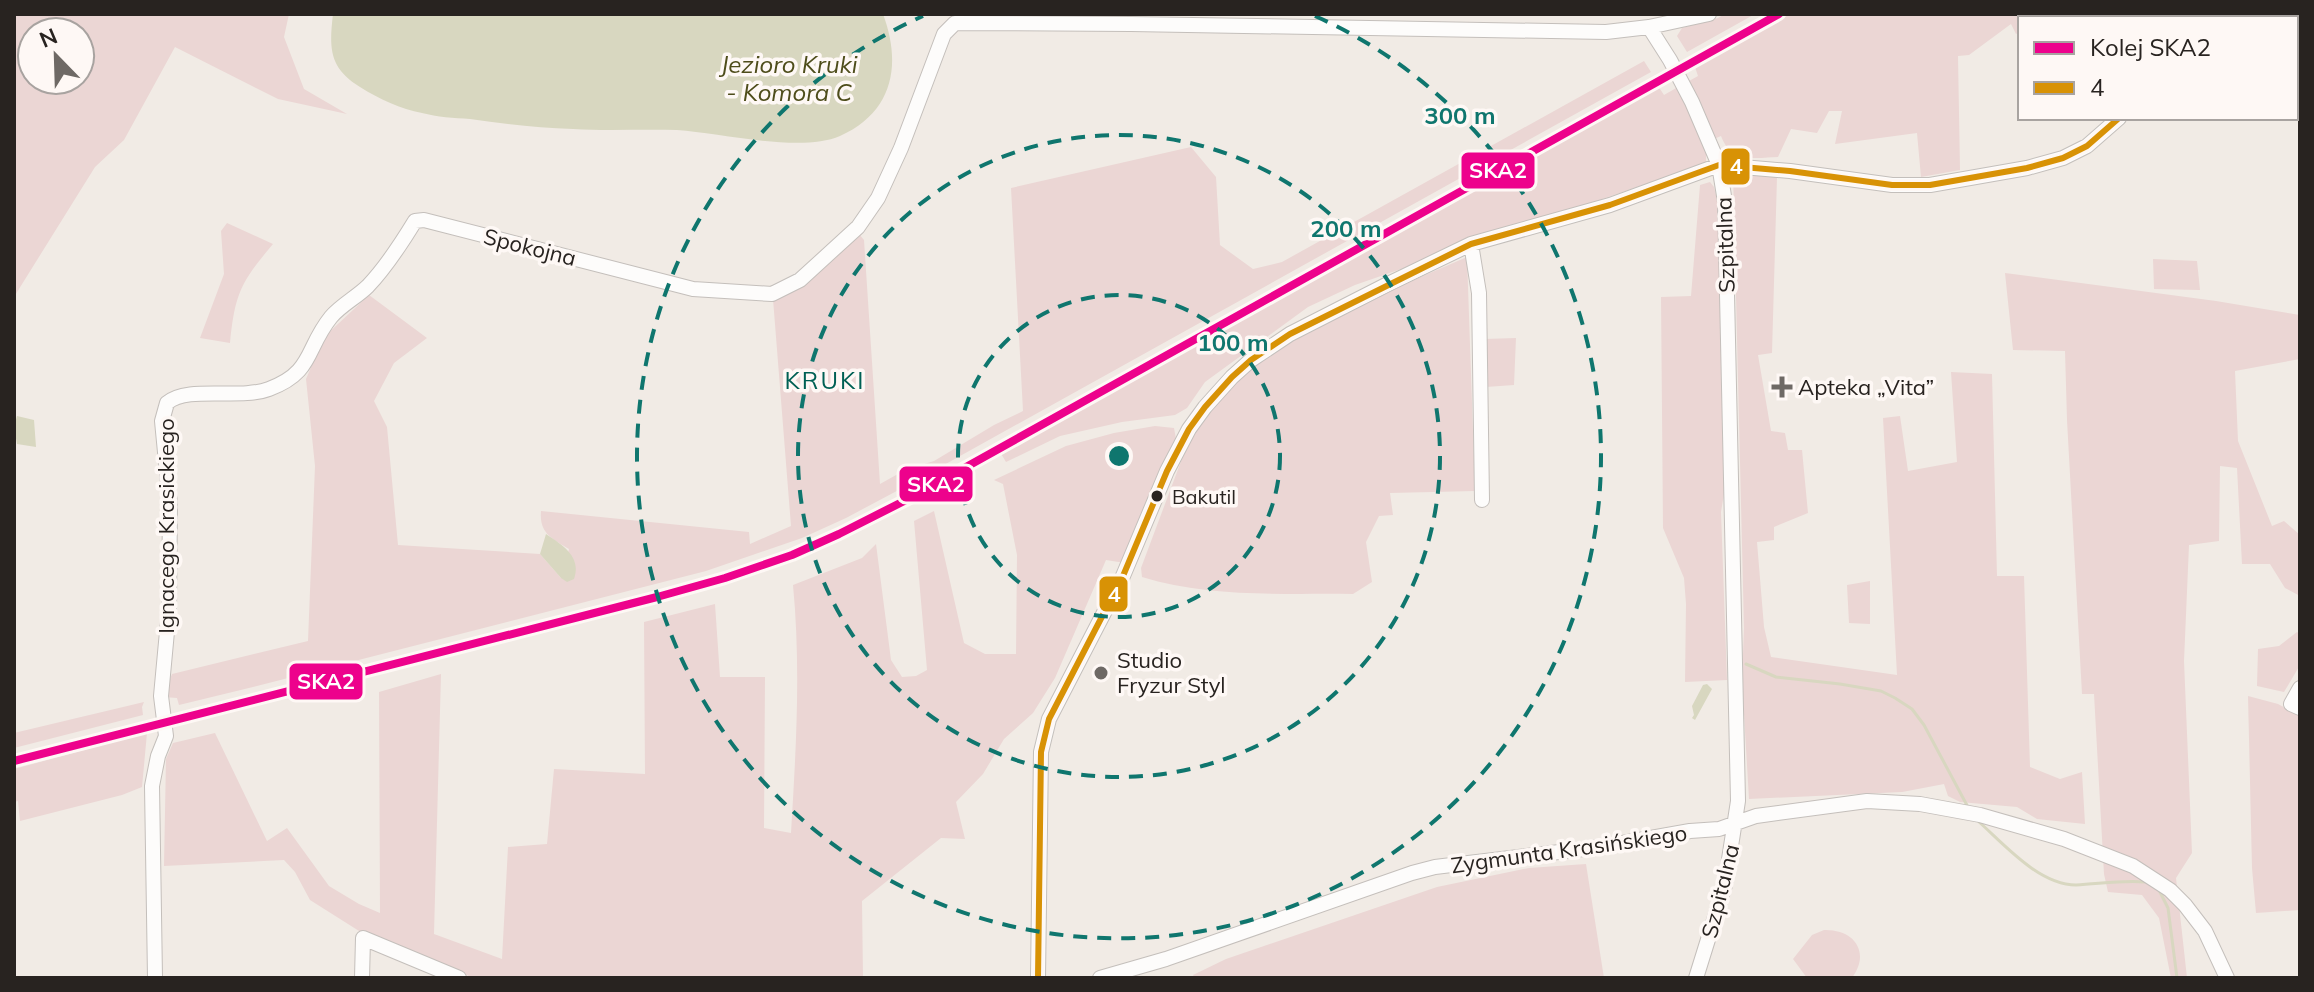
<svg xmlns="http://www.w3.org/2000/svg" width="2314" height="992" font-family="Mulish,sans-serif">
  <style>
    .green { fill: #ebd6d4; fill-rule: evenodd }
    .water { fill: #d8d7c0 }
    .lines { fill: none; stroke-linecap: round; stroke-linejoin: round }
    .stream { stroke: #d8d7c0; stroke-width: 3 }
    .minor-casing { stroke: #c4bfbb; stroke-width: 16 }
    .minor { stroke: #fdfcfb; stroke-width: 14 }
    .bus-1-casing { stroke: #fef8f5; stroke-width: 12 }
    .bus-1 { stroke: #d89205; stroke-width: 6 }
    .rail-1-casing { stroke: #fef8f5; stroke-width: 14 }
    .rail-1 { stroke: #ed028c; stroke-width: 8 }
    .ring { fill: none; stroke: #0f766e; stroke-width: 4; stroke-dasharray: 14 10 }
    .poi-dot { fill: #6e6965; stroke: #fef8f5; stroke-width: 3 }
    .bus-dot { fill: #282320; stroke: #fef8f5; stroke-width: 3 }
    .labels { text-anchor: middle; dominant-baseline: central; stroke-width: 7; stroke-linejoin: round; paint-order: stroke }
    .bus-label { font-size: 20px; fill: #282320; stroke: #fef8f5; text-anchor: start }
    .street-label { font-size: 22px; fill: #282320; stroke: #fef8f5 }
    .poi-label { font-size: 22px; fill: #282320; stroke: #fef8f5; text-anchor: start }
    .water-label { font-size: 24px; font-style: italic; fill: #4e4d1b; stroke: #fef8f5 }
    .neighbourhood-label { font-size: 24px; letter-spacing: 2px; fill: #006054; stroke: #fef8f5 }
    .centre { fill: #0f766e; stroke: #fef8f5; stroke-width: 4 }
    .ring-label { font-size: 24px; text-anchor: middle; font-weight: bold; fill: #0f766e; stroke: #fef8f5; stroke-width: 7; stroke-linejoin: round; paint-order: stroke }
    .line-badge { stroke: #fef8f5; stroke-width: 3 }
    .badge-label { font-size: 22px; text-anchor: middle; font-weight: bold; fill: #fff }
  </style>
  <rect width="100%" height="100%" fill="#f1ebe5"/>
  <path class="green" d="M14,14H289L284,37L304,89L347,114L278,99L175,47L124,140L95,167L14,297ZM32,32H80V80H32Z
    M1725,14H1755L1687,52L1677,36L1682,28L1718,18Z
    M1790,14H2053L2046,18H2020V32L2016,34L2011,24L1969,55L1958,56L1960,170L1921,177L1917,133L1835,144L1842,111H1829L1817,133L1791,129L1778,157C1755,158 1731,163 1721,136L1714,139L1689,81L1698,76L1695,67Z
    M1644,61L1651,72L908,485L846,518L802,538L706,571L253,687L179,705L177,698L163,697L172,674L308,641L315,466L306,379L324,337L369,295L427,338L394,363L374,401L387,427L398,545L540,554L561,578L569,549C552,539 539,533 541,511L749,532L750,544L791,526L773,299L859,234L864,240L880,484L905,470L934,461L994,425L1023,411L1011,188L1191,147L1216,177L1220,245L1253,269L1282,262Z
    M1658,86L1664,95L1678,87L1706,152V163L1355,285L1308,307L1205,382L1187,408L1175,415L1122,422L1060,436L1006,462L1000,452L1357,256Z
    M1733,172L1777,177L1772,353L1758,355L1771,431L1785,433L1788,450H1802L1808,513L1774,527V540L1757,542L1764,627L1771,657L1897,675L1883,418L1900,416L1908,471L1957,462L1951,372L1992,374L1997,576H2024L2030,767L2060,779L2082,772L2085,824L2037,819L2017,807L1960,802L1948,796L1944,784L1902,792L1749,799L1742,680L1744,628Z
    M1710,182L1714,187L1719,207L1726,482L1721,512L1727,680L1685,682L1686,604L1684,578L1663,528L1661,297L1691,296L1700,185Z
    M227,223L273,244C241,282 235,293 230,343L200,338L224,274L221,231Z
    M1467,257L1475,491L1390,493L1393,515L1379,516L1366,542L1372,582L1353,594C1282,593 1210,598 1142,577L1141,568L1201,408L1277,339Z
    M2153,259L2197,261L2200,290L2154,289Z
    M2005,273L2216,301L2300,315V359L2235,371L2238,441L2272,526L2284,521L2300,535V596L2285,588L2270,564H2242L2237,468L2220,466L2219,541L2189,545L2184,661L2192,853L2176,878L2187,978H2171L2159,918L2142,895L2108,892L2104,874L2094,694H2082L2067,420L2065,351L2013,350Z
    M1516,338L1514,385L1486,387L1484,339Z
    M1155,426L1174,428L1176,439L1125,563L1106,560L1055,678L1033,713L1004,739L983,774L956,802L965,839L941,838L862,901L863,978H474L367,936L310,900L295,872L284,860L164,866L166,759L173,743L215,733L267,841L287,828L329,886L359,904L380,913L379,692L441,674L434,934L502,959L508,847L547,844L554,769L645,774L644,622L715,604L720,677H765L764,828L791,833C796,750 801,668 793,585L862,558L876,544L891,660L902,677L916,676L927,670L914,521L934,511L964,643L985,654H1016L1017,555L1003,484L994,480L1066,446L1114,433Z
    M1870,581V624L1849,623L1847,585Z
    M2297,632L2300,634V665L2284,692L2257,686L2258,649L2279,646Z
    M2248,696L2278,704L2300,716V910L2256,913L2252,868Z
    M144,702L142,707L143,715L14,748V733Z
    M147,733L142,787L122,795L20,821L18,801L14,802V769Z
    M1586,864L1604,978H1195L1193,975L1226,959L1437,887L1529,868Z
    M1824,930C1854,929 1871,952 1852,978H1807L1793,959L1812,935Z"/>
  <path class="water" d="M333,14H883C902,65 893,112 840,136C801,153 721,133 677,130C642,129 607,131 573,129C539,128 504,124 470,119C454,118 437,117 422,113C401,109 379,99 360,87C329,68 329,48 333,14Z
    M17,416L34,420L36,447L17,444L14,427Z
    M546,534C562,545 582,556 574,579L567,582L561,578L540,554Z
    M1707,684L1712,689L1695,720L1692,718L1694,715L1692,706L1703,685Z"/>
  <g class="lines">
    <path class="stream" d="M1746,664L1776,677L1840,684L1881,691L1895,698L1912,709L1924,725L1969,809
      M1978,821C2004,844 2039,885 2076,885C2099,884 2121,880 2145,882
      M2160,892L2168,908L2177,978"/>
    <g class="minor-casing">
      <path id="minor" d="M2208,18L2211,14
        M1649,27L1670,60L1692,102L1719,165L1725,202L1738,801L1725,885L1696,978
        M1471,244L1479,293L1482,500
        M2300,688L2291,704L2300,708
        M155,978L152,786L158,756L166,736L161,696L169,610L170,504L162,421L167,403C187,385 240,400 269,389C314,372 305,349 331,317C341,305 357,297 368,286C387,266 401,244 415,221L424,220L693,289L772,294L800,280L858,227L878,198L901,148L944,34L955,23L1131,24L1606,32L1649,27L1709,14
        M362,978L363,938L459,978
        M1038,978L1041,752L1049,719L1123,576L1167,471L1189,429L1205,407L1232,377L1251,360L1290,334L1386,285L1471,244L1610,205L1719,165L1790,171L1892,185H1930L2027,168L2063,158L2087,146L2119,118
        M1100,978L1166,959L1412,873L1435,867L1600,847L1690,831L1719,829L1756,816L1867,801L1920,804L1980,815L2064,839L2133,866L2170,890L2185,905L2205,931L2227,978"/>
    </g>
    <use href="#minor" class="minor"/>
    <g class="bus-1-casing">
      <path id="bus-1" d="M1038,978L1041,752L1049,719L1123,576L1167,471L1189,429L1205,407L1232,377L1251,360L1290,334L1471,244L1610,205L1719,165L1790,171L1892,185H1930L2027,168L2063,158L2087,146L2119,118"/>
    </g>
    <use href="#bus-1" class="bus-1"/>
    <g class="rail-1-casing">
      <path id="rail-1" d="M14,761L657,597L725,578L792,555L839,534L914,496L1779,14"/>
    </g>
    <use href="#rail-1" class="rail-1"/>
  </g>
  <g class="ring">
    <circle cx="1119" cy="456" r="161"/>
    <circle cx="1119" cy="456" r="321"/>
    <path d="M1315 16A482 482 0 1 1 923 16"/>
  </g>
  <g class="poi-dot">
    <path d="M1778 375h8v8h8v8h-8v8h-8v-8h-8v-8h8z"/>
    <circle cx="1101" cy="673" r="8"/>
  </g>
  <circle class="bus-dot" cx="1157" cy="496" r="7"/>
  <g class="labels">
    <g class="bus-label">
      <text x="1172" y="496">Bakutil</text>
    </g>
    <g class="street-label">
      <text transform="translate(1725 245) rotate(-92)">Szpitalna</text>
      <text transform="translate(530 247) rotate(14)">Spokojna</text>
      <text transform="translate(166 526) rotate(-90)">Ignacego Krasickiego</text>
      <text transform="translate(1569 849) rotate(-8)">Zygmunta Krasińskiego</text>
      <text transform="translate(1720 891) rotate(-76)">Szpitalna</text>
    </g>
    <g class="poi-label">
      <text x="1798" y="387">Apteka „Vita”</text>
      <text x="1117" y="660">Studio<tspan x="1117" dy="25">Fryzur Styl</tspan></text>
    </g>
    <g class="water-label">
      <text x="789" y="64">Jezioro Kruki<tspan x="789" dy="28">- Komora C</tspan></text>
    </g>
    <g class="neighbourhood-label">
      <text x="825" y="380">KRUKI</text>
    </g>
  </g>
  <circle cx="1119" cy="456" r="12" class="centre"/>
  <g class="ring-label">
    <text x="1460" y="124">300 m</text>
    <text x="1346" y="237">200 m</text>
    <text x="1233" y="351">100 m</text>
  </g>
  <g class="line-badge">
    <rect x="1720" y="147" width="31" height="39" rx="8" fill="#d89205"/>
    <rect x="1460" y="151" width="76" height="39" rx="8" fill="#ed028c"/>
    <rect x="898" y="465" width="76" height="38" rx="8" fill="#ed028c"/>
    <rect x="1098" y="575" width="31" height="38" rx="8" fill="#d89205"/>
    <rect x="288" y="662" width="76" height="39" rx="8" fill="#ed028c"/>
  </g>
  <g class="badge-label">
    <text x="1736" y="174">4</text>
    <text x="1498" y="178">SKA2</text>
    <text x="936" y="492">SKA2</text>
    <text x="1114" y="602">4</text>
    <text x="326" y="689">SKA2</text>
  </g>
  <rect width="2314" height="992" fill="none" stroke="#282320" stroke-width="32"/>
  <rect x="2018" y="16" width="280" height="104" fill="#fef8f5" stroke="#a8a3a0" stroke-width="2"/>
  <rect x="2034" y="42" width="40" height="12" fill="#ed028c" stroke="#a8a3a0" stroke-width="2"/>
  <text x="2090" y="56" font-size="24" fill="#282320">Kolej SKA2</text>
  <rect x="2034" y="82" width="40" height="12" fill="#d89205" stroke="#a8a3a0" stroke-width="2"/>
  <text x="2090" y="96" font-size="24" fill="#282320">4</text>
  <g transform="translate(56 56) rotate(337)"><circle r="38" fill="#fef8f5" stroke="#a8a3a0" stroke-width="2"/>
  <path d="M0-6L14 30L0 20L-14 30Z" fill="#6e6965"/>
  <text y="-12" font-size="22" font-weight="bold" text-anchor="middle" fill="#282320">N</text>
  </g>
</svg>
